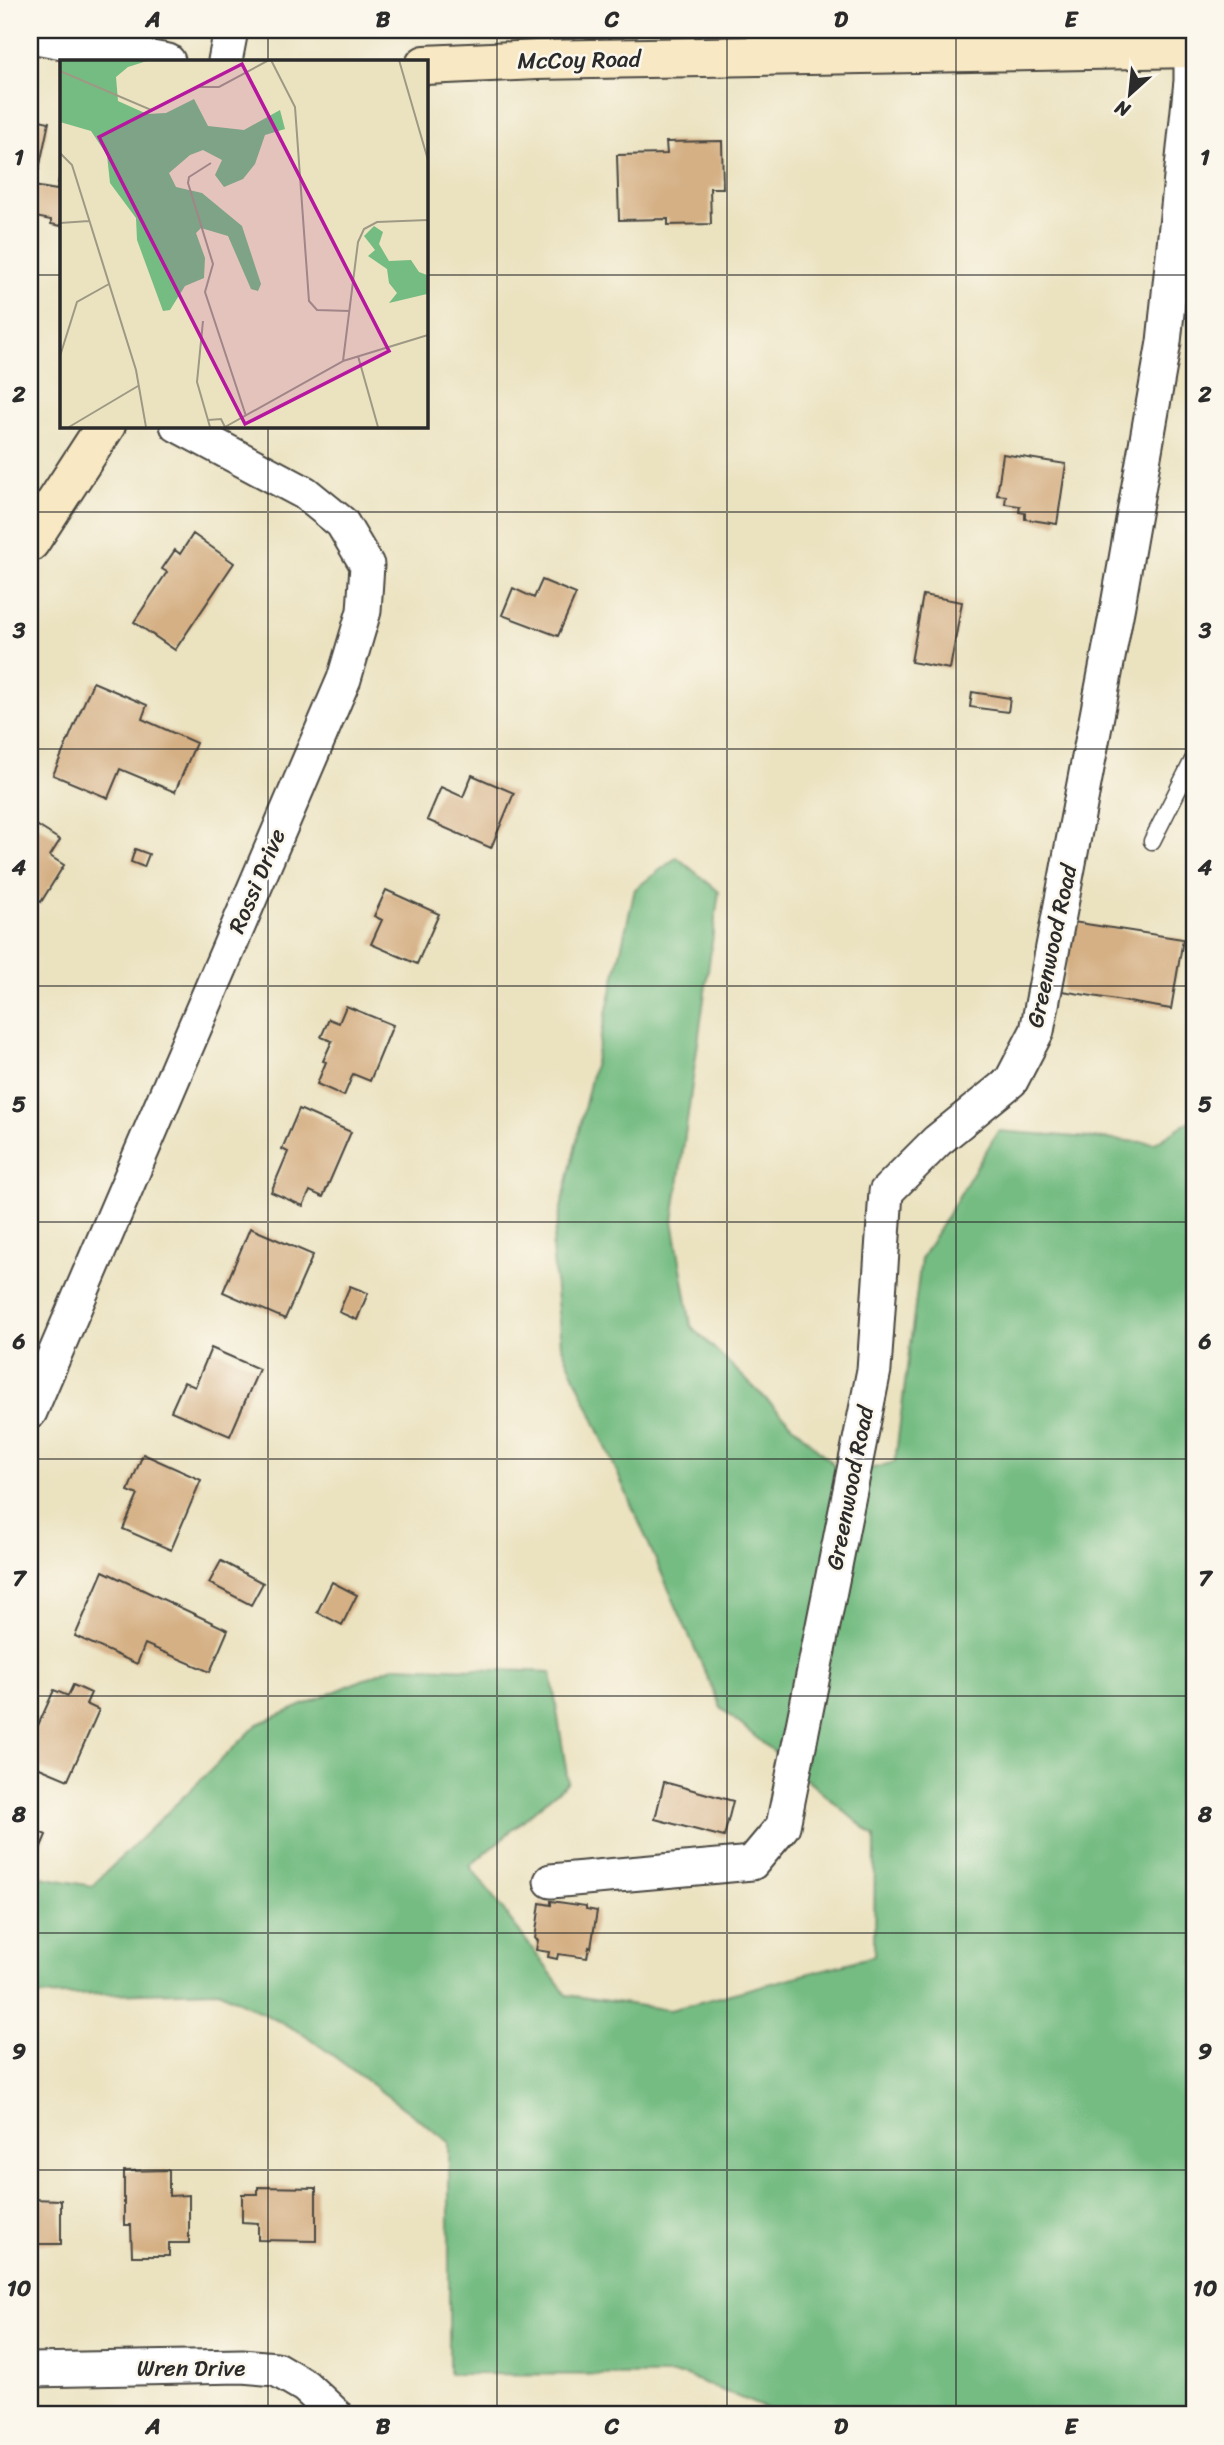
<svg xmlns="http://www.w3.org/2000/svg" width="1224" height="2445" font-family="Sriracha,sans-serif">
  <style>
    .forest { fill: #75bc82; stroke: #507456; stroke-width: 2 }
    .building { fill: #d5b085 }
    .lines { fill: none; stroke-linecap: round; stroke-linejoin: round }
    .lane-casing { stroke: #484641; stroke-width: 19 }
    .street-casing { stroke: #484641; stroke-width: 37 }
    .secondary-casing { stroke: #484641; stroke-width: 42 }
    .lane { stroke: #fff; stroke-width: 16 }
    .street { stroke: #fff; stroke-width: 33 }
    .secondary { stroke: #f8e8c3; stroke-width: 38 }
    .grid { fill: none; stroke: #2b2b2b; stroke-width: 2; stroke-opacity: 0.55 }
    .labels { text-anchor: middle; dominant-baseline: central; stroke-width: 5; stroke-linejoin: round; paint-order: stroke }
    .street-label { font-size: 23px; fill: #2b2b2b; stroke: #fbf7ec }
    .inset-road { fill: none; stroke: #9e9984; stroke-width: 2 }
    .view { fill: #b5179e; fill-opacity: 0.15; stroke: #b5179e; stroke-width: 3.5 }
    .inset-edge { fill: none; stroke: #2b2b2b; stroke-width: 3.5 }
    .neatline { fill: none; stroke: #2b2b2b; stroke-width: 2.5 }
    .grid-label { font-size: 23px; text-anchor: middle; font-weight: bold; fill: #2b2b2b }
  </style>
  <rect width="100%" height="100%" fill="#fbf7ec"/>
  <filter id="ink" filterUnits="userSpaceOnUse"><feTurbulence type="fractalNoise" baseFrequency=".0143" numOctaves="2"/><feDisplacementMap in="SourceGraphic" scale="14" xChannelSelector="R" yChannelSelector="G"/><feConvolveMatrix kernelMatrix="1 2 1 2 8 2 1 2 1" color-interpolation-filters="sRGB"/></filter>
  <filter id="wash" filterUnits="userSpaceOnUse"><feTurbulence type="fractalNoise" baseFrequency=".00686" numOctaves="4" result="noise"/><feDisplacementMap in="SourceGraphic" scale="28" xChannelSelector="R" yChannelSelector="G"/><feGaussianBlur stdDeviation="1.57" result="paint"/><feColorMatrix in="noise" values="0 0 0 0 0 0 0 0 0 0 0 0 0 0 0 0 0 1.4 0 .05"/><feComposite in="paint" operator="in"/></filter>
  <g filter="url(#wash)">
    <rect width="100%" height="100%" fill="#ebe2c0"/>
    <path class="forest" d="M677,857L719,892L673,1221L691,1326L845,1476L895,1462L921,1259L998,1131L1155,1143L1194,1118V2415H782L684,2375L449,2374V2142L304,2034L219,1991L30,1996V1875L92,1886L258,1724L395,1666L551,1672L568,1782L470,1866L567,1995L670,2010L874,1956L875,1837L721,1708L561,1345L552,1247L635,889Z"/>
    <g id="blocks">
      <path class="building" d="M30,118L49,122L39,169L30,167Z
        M722,141L723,188H710L711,224L668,225V219L619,220L617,155L667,154L666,142Z
        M60,173L61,226L51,224V220L30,216L33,186L57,190Z
        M1003,454L1066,464L1057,524L1025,519V513L1019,512L1020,506L1005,504L1006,496L997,495Z
        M193,534L234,563L175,650L134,622L167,572L162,569L175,550L180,554Z
        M542,580L576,594L558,636L502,615L513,588L534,598Z
        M923,595L962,602L950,669L911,662Z
        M93,682L147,705L142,719L196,743L175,792L120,769L108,798L53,775Z
        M972,692L1010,698L1008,712L970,707Z
        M472,775L514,793L491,848L427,820L441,787L463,797Z
        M30,821L60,840L50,856L64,865L41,902L30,894Z
        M135,849L149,854L144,867L131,862Z
        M386,890L439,914L417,964L371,944L382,920L374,916Z
        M1073,922L1183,939L1171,1009L1062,991Z
        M346,1006L393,1025L370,1081L353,1074L344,1096L317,1084L326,1062L323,1061L332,1041L321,1037L329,1019L339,1023Z
        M299,1109L351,1132L323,1197L310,1191L303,1206L271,1192L288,1152L282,1149Z
        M250,1228L313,1255L285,1319L223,1292Z
        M350,1286L368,1293L357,1320L339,1312Z
        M211,1348L259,1369L230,1436L171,1411L184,1382L195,1387Z
        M143,1454L201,1480L171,1550L123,1529L138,1495L128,1491Z
        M221,1561L263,1583L251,1605L209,1583Z
        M103,1571L228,1630L210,1672L145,1644L137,1664L75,1636Z
        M332,1582L357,1595L342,1625L317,1612Z
        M73,1685L91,1693L86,1704L99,1710L68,1780L30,1764V1743L54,1690L68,1696Z
        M664,1782L733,1801L724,1837L655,1819Z
        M30,1827L46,1835L30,1872Z
        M551,1901L586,1906V1909L597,1911L591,1948L589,1947L587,1958L558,1954L557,1959L548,1957L549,1952L536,1950L538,1940L535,1939L540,1903L551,1905Z
        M169,2170V2196L189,2195V2243H169V2256H132L131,2225H124V2171Z
        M258,2187L316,2188V2241L258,2240V2223L242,2222V2194H258Z
        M30,2199L61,2200V2244H30Z"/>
    </g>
  </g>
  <g filter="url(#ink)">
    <use href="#blocks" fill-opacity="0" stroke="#484641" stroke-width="2"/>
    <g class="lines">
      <g class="lane-casing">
        <path id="lane" d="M1152,841L1194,758"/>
      </g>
      <g class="street-casing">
        <path id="street" d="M30,36L168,61
          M225,61L231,30
          M30,1412L344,679L364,611L367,565L342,523L305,493L177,425
          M551,1881L752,1863L783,1826L874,1370L886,1192L937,1141L1011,1081L1037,1031L1118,605L1164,342L1191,81V48
          M30,2370L242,2366L276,2369L305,2386L336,2415"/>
      </g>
      <g class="secondary-casing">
        <path id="secondary" d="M425,65L537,60L1194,48
          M30,542L106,425"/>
      </g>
      <use href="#lane" class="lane"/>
      <use href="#street" class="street"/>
      <use href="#secondary" class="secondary"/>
    </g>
  </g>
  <path class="grid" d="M268,30V61M497,30V2415M727,30V2415M956,30V2415M30,275H61M425,275H1194M268,425V2415M30,512H1194M30,749H1194M30,986H1194M30,1222H1194M30,1459H1194M30,1696H1194M30,1933H1194M30,2170H1194"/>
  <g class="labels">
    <g class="street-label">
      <text transform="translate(579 60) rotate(-1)">McCoy Road</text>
      <text transform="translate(257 881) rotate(-67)">Rossi Drive</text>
      <text transform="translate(1052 946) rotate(-78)">Greenwood Road</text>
      <text transform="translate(850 1488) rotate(-79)">Greenwood Road</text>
      <text x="191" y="2368">Wren Drive</text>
    </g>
  </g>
  <g transform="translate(60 60)">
    <rect width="368" height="368" fill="#ebe2c0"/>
    <path d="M0,0H90L68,7L56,17L58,41L87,54L106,53L134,39L148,66L184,70L220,50L225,69L205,75L195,104L183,119L164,127L155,115L162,100L143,90L130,95L109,113L116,127L142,133L182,166L201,224L198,231L191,229L168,176L141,168L136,173L145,198L144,218L125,226L110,250L103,251L77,180L76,158L50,123L47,95L31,71L0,62ZM314,166L323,172L319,184L329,201L351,200L359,212L367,215V234L329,243L337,233L329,223L327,209L308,196L315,190L304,176Z" fill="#75bc82"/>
    <path class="inset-road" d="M211,0L235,47L249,241L257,250L290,251M339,0L368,100M0,11L91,50L139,27H159L209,0M0,93L12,105L76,310L86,367M151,103L129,117L128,123L153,204L145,232L186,356M0,163L29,161M143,261L137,322L150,367M0,296L17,242L49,224M298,296L318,367M283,301L368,275M148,360L161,359L165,367M9,367L78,326M165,367L283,301L298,182L304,169L317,162L368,160"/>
    <path class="view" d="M182,4L329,291L185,364L39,77Z"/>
    <rect width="368" height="368" class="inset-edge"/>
  </g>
  <rect width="1224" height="2445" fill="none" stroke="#fbf7ec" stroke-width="77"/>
  <g transform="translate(1130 94) rotate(207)" stroke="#fbf7ec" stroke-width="5" paint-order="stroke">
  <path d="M0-5L12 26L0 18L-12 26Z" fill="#2b2b2b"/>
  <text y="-10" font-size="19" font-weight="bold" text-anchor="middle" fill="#2b2b2b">N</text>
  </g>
  <rect x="38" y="38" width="1148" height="2368" class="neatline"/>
  <g class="grid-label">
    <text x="153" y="27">A</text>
    <text x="383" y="27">B</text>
    <text x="612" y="27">C</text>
    <text x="841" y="27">D</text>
    <text x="1071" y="27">E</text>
    <text x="19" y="165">1</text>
    <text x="1205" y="165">1</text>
    <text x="19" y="402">2</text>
    <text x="1205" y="402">2</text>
    <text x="19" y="638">3</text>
    <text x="1205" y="638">3</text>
    <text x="19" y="875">4</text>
    <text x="1205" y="875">4</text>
    <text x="19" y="1112">5</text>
    <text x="1205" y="1112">5</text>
    <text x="19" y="1349">6</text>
    <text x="1205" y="1349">6</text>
    <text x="19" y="1586">7</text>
    <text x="1205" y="1586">7</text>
    <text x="19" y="1822">8</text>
    <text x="1205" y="1822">8</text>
    <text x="19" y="2059">9</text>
    <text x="1205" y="2059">9</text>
    <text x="19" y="2296">10</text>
    <text x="1205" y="2296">10</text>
    <text x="153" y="2434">A</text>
    <text x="383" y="2434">B</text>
    <text x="612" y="2434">C</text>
    <text x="841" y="2434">D</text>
    <text x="1071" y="2434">E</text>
  </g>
</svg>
